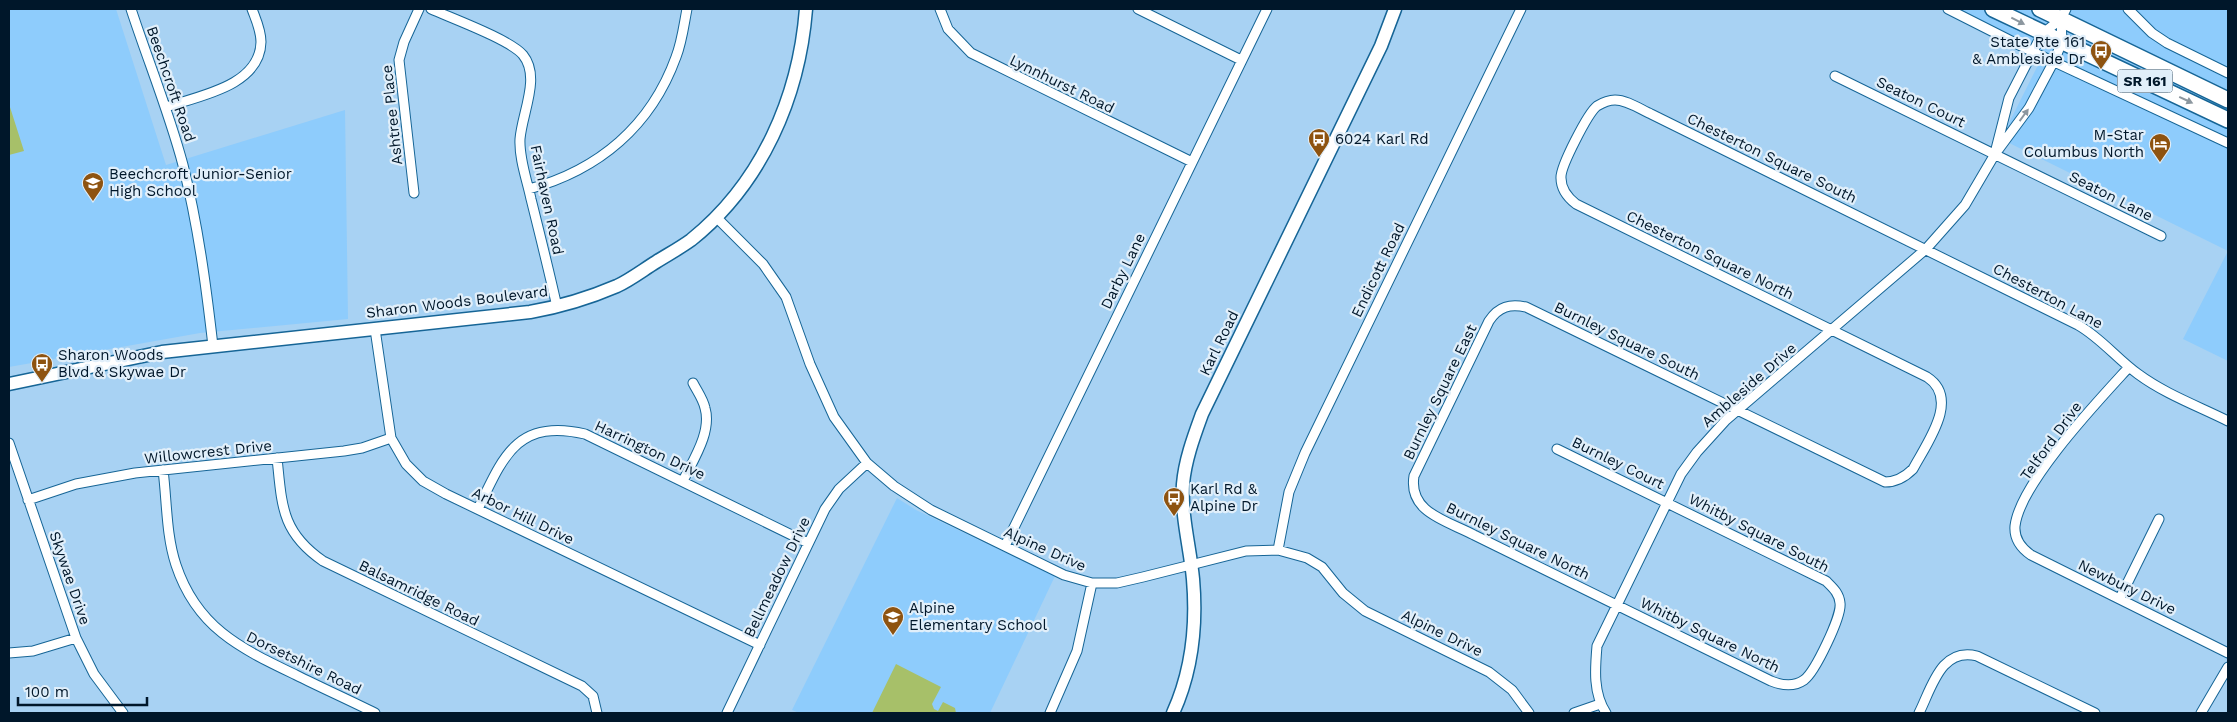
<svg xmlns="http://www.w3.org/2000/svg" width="2237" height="722" font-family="'Work Sans',sans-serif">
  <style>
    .built { fill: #8eccfc }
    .green { fill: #a7c069 }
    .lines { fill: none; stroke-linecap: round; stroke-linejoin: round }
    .street-casing { stroke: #166596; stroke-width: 11 }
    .secondary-casing { stroke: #166596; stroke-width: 15 }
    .primary-casing { stroke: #166596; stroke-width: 18 }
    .street { stroke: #fff; stroke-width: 9 }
    .secondary { stroke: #fff; stroke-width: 12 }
    .primary { stroke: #fff; stroke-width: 15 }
    .oneway { fill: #8c979f }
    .labels { text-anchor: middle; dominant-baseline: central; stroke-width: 4.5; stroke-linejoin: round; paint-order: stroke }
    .shield { fill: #e1effa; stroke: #445868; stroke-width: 1 }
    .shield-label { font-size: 14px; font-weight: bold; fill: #00172a }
    .poi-label { font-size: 15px; fill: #00172a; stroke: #e1effa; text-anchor: start }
    .street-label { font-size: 15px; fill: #00172a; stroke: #e1effa }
  </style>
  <rect width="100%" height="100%" fill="#a8d2f3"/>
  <path class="built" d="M9,9H116L166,165L345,110L348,319L200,333L9,367Z
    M1953,9H2228V361L2183,339L2228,251L2001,139L2044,53Z
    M897,498L916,510L1055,576L990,713H799L792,710Z"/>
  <path class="green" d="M9,104L24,151L9,155Z
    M896,664L941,687L932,704L934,709L938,711L943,702L955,708L956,713H872Z"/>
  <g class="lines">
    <g class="street-casing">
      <path id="street" d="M131,9C148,61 169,112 183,165C198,225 206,285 213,346
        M431,9C451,18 511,40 523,55C541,77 522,113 520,139C519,159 527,180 531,199C540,235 549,271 557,307
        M940,9L948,29L971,53L1192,162
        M1138,9L1241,60
        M1948,9L2033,52L2228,143
        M2128,9L2152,33L2167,43L2228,73
        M1835,76L2161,236
        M166,107C199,96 260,86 261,42C261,30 256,20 252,9
        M1996,149L2009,98L2042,34L2061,19L2066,9
        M529,189C599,170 651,126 676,57C682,42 684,24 687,9
        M414,193L399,60L404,42L419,9
        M716,217L763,264L786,297L810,364L834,417L867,463L894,486L931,510L1064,575L1092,583H1117L1143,577L1246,551L1278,550L1307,558L1322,567L1343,593L1365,611L1489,672L1512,690L1529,713
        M375,329L391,438L406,464L423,481L446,494L760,645
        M2129,367C2099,400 2020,483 2015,526C2014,539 2021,548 2031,555L2228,653
        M9,443L76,638L94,674L123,713
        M1557,449L1826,581C1833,588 1839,593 1840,603C1842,616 1815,672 1804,680C1794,687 1781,685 1771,681L1474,535C1448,521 1408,513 1414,476L1489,321C1499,306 1510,304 1526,307L1885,482C1897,482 1905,477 1913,469C1926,444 1961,399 1927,377L1576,204C1567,197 1561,189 1561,178C1560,167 1588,113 1597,106C1602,103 1609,100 1615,100C1627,100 1640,109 1651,114L2078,325C2101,338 2117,359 2138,374C2165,394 2198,406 2228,421
        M277,458C282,505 281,532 323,561L582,686L593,696L597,713
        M163,470C167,501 166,535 176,565C197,628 240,648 296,675C322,688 349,700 375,713
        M683,481C693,460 712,432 705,408C703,399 697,391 693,383
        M28,500L76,484L135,473L344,451L362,448L391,438
        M478,509C503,457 517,418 585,434L808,543
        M1005,546L1267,9
        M1278,550L1289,492L1305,453L1521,9
        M2120,598L2159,519
        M9,653L33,651L76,638
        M727,713L825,509L839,489L867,463
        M1050,713L1077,651L1092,583
        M1574,713L1600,704
        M1606,713C1593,693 1595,669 1597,646L1681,474L1697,452L1726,420L1926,249L1965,205L1995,154L2029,108L2054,61L2062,42L2061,19
        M1919,713C1932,687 1941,647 1977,656L2095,713
        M2201,713L2228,667"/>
    </g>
    <g class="secondary-casing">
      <path id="secondary" d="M9,384L162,352L530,312C559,307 589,298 617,286C630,280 643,270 656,262C667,255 680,248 691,240C762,183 799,97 806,9
        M1173,713C1192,671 1197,625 1193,579C1190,547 1181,516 1183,484C1185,460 1194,436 1202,414L1381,46L1395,9"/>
    </g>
    <g class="primary-casing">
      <path id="primary" d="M1993,9L2228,120
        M2040,9L2228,100"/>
    </g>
    <use href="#street" class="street"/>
    <use href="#secondary" class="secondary"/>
    <use href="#primary" class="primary"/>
  </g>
  <defs><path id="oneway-solid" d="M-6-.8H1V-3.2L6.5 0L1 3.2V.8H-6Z" transform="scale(1.25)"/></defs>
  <g class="oneway">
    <use href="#oneway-solid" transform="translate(2018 21) rotate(27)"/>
    <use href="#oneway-solid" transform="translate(2186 100) rotate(25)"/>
    <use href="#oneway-solid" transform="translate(2024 115) rotate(-54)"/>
  </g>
  <defs>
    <g id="bus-pin" transform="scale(1.125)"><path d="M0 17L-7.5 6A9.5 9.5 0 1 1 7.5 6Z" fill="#8e5310" stroke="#e1effa"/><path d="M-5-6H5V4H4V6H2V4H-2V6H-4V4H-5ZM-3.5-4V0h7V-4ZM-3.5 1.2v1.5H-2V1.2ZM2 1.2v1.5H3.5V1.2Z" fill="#fff"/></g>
    <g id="hotel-pin" transform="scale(1.125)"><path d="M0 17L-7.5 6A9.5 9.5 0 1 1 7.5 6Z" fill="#8e5310" stroke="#e1effa"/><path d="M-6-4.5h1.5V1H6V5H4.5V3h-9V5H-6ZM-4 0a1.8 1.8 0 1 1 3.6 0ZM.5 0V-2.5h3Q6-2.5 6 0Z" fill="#fff"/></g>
    <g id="school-pin" transform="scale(1.125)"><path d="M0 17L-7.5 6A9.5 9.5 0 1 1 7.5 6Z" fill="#8e5310" stroke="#e1effa"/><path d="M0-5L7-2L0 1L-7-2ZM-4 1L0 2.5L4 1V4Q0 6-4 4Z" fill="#fff"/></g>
  </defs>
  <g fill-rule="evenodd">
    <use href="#bus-pin" x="2101" y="51"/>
    <use href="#bus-pin" x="1319" y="139"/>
    <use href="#hotel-pin" x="2160" y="144"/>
    <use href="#school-pin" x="93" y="183"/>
    <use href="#bus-pin" x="42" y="364"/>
    <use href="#bus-pin" x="1174" y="498"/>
    <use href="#school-pin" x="893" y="617"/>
  </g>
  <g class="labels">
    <rect class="shield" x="2117.5" y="69.5" width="55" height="23" rx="4"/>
    <g class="shield-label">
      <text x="2145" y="81">SR 161</text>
    </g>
    <g class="poi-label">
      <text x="2085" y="42" text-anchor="end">State Rte 161<tspan x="2085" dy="17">&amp; Ambleside Dr</tspan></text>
      <text x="2144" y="135" text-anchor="end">M-Star<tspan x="2144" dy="17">Columbus North</tspan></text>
      <text x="1335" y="139">6024 Karl Rd</text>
      <text x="109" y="174">Beechcroft Junior-Senior<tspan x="109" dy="17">High School</tspan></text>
      <text x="58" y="355">Sharon Woods<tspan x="58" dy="17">Blvd &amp; Skywae Dr</tspan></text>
      <text x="1190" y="489">Karl Rd &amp;<tspan x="1190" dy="17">Alpine Dr</tspan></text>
      <text x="909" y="608">Alpine<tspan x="909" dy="17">Elementary School</tspan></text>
    </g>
    <g class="street-label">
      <text transform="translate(171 84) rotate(71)">Beechcroft Road</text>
      <text transform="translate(1062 84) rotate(26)">Lynnhurst Road</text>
      <text transform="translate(1921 102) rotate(26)">Seaton Court</text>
      <text transform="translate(392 115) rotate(-96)">Ashtree Place</text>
      <text transform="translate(1772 158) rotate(26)">Chesterton Square South</text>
      <text transform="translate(2111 196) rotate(27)">Seaton Lane</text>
      <text transform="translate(547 200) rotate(78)">Fairhaven Road</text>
      <text transform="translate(1710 255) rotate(26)">Chesterton Square North</text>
      <text transform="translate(1378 270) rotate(-64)">Endicott Road</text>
      <text transform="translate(1123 271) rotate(-64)">Darby Lane</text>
      <text transform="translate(2048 296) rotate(28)">Chesterton Lane</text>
      <text transform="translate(457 302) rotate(-7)">Sharon Woods Boulevard</text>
      <text transform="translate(1627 341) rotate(26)">Burnley Square South</text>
      <text transform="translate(1219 343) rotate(-64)">Karl Road</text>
      <text transform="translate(1749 385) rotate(-41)">Ambleside Drive</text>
      <text transform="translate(1440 392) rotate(-64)">Burnley Square East</text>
      <text transform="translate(2051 441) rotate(-54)">Telford Drive</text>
      <text transform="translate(650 450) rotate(25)">Harrington Drive</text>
      <text transform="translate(208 452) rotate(-6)">Willowcrest Drive</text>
      <text transform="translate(1618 463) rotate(26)">Burnley Court</text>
      <text transform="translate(523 516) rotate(26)">Arbor Hill Drive</text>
      <text transform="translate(1759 533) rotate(27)">Whitby Square South</text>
      <text transform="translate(1518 541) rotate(26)">Burnley Square North</text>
      <text transform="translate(1045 549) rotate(24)">Alpine Drive</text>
      <text transform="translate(777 577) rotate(-64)">Bellmeadow Drive</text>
      <text transform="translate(70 578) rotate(71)">Skywae Drive</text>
      <text transform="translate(2127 587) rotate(26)">Newbury Drive</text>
      <text transform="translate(419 593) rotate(26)">Balsamridge Road</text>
      <text transform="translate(1442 633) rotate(26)">Alpine Drive</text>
      <text transform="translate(1710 635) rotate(26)">Whitby Square North</text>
      <text transform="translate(304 663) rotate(26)">Dorsetshire Road</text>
    </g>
  </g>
  <rect width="2237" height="722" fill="none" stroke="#00172a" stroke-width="20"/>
  <path d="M18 697v8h129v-8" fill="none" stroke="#00172a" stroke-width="2.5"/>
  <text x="25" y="697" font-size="15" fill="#00172a" stroke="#e1effa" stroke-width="4" paint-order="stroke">100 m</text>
</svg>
